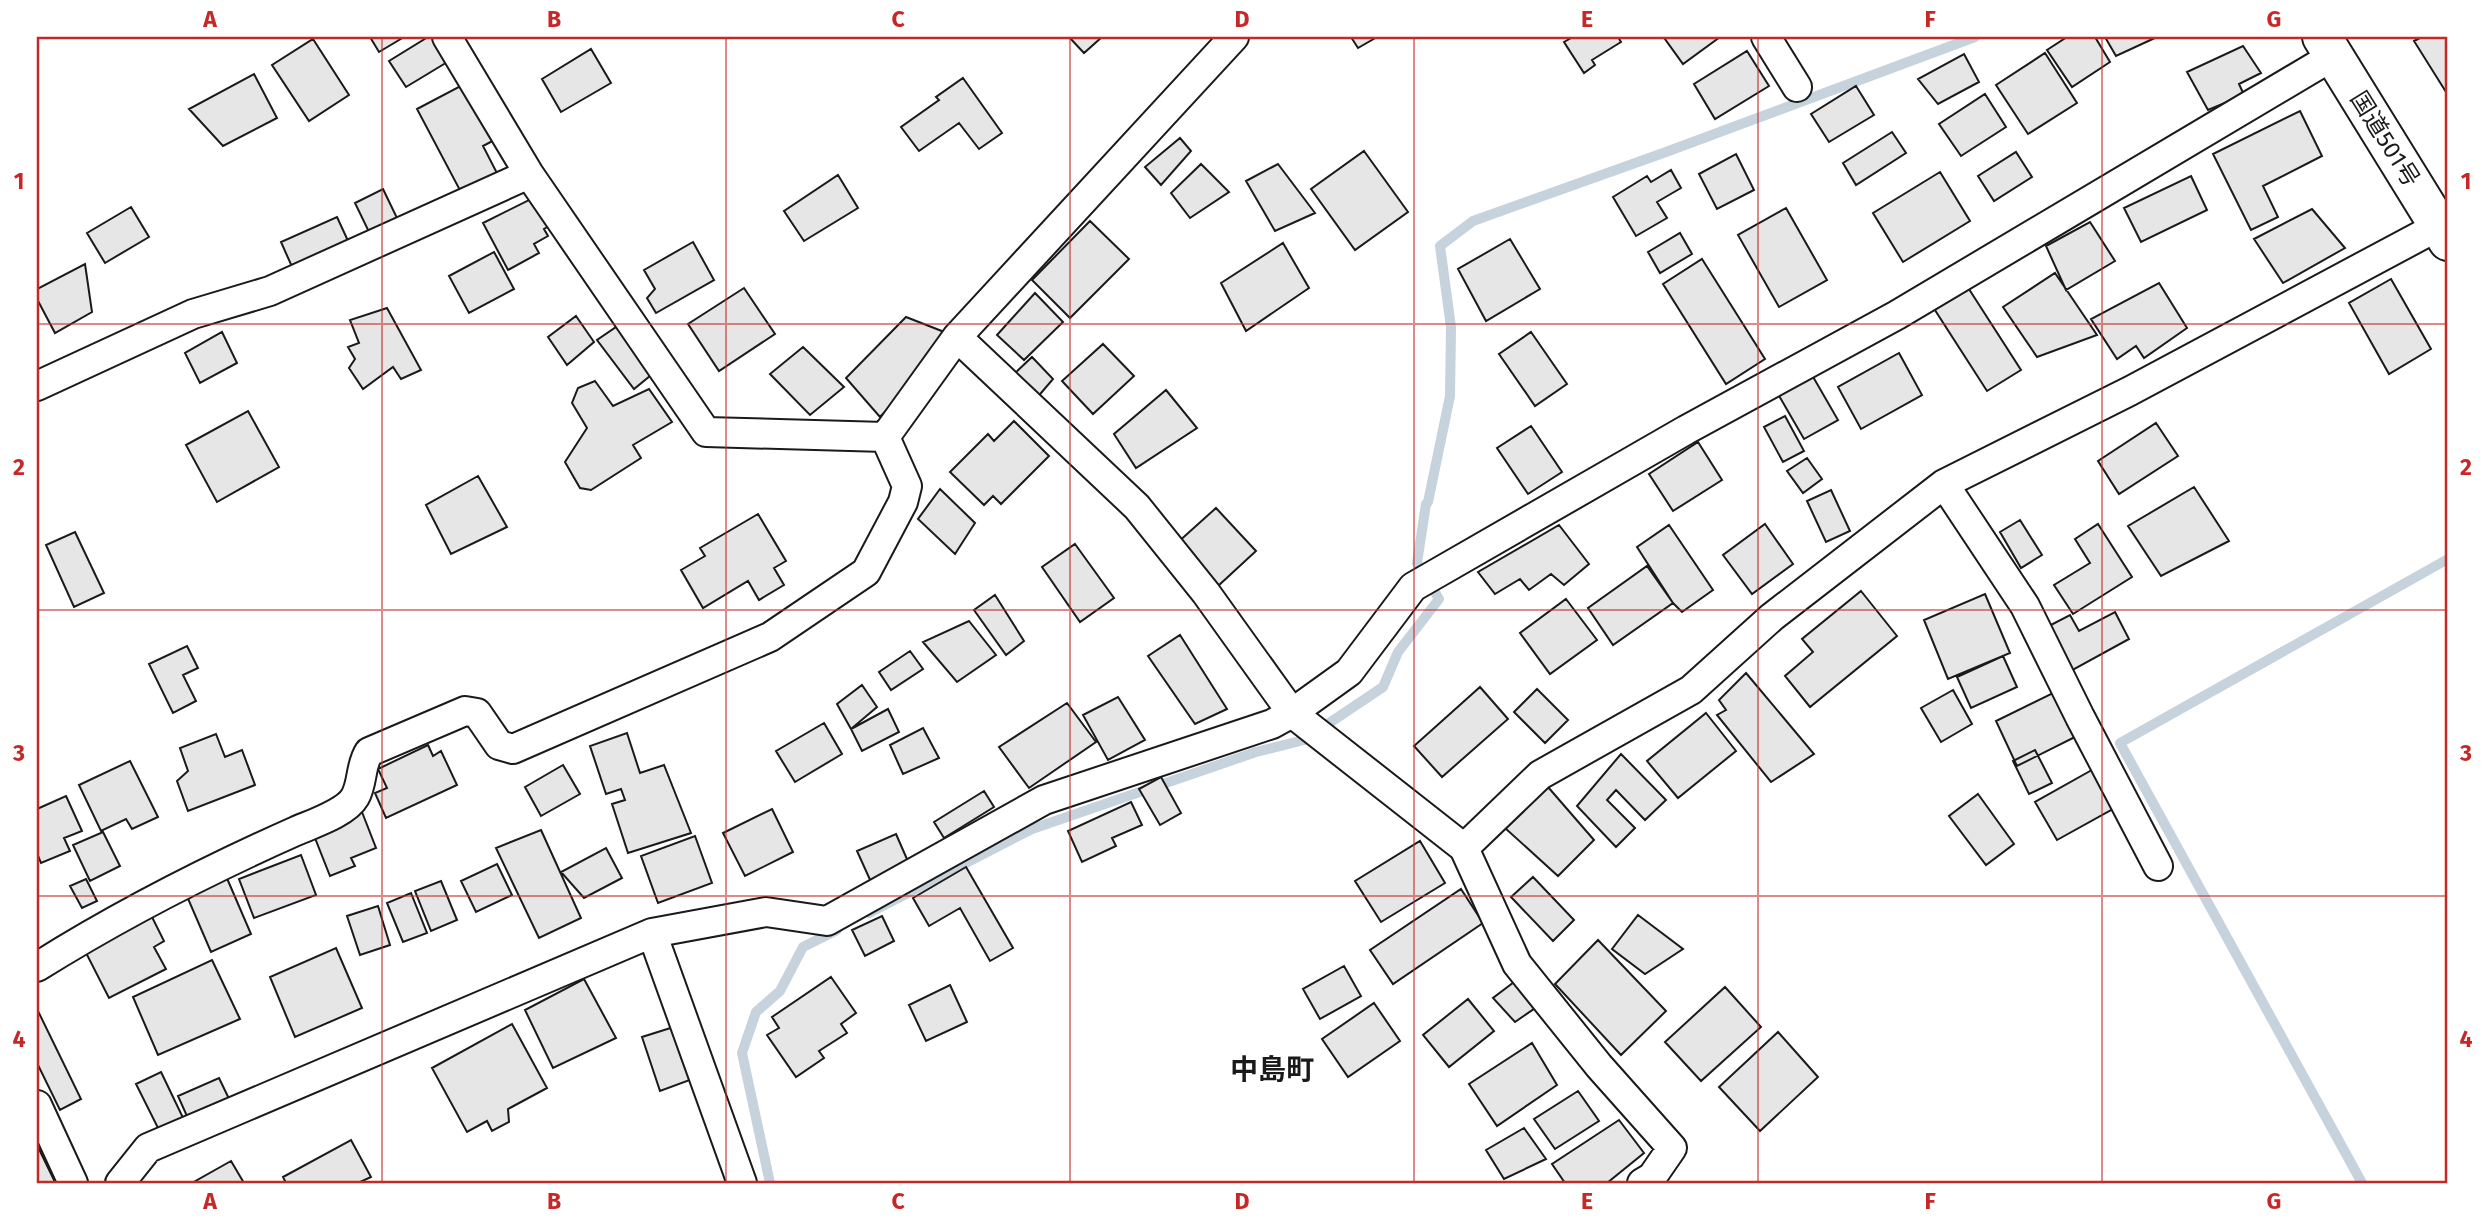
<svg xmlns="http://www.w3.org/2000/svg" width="2485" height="1220" font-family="'Fira Sans','Noto Sans JP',sans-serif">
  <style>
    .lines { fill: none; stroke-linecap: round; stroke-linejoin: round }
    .stream { stroke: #c6d2dc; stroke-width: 10 }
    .building { fill: #e6e6e6; stroke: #1a1a1a; stroke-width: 2 }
    .street-casing { stroke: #1a1a1a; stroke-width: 32 }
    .highway-casing { stroke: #1a1a1a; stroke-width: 42 }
    .street { stroke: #fff; stroke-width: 28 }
    .highway { stroke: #fff; stroke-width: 38 }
    .grid { fill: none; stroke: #c62828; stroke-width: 2; stroke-opacity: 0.55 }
    .labels { text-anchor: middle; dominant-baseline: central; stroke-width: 5; stroke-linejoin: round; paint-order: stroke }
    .street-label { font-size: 24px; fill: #1a1a1a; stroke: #fff }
    .quarter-label { font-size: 28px; font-weight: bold; fill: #1a1a1a; stroke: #fff }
    .neatline { fill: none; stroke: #c62828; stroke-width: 2.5 }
    .grid-label { font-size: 23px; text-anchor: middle; font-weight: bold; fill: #c62828 }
  </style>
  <rect width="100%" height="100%" fill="#fff"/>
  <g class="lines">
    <path class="stream" d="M869,913L1032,829L1256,752L1304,740L1383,687L1398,652L1439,599L1417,563L1426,504L1428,502L1450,396L1451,327L1440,246L1473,221L1666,152L1975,37
      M770,1183L742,1053L756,1012L780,991L803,947L837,930
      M2362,1183L2120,743L2448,559"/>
  </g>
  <path class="building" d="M370,37H404L379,52Z
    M428,37H433L449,61L406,87L389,61Z
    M1069,37H1102L1084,53Z
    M1351,37H1377L1358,48Z
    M1573,37H1618L1621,42L1592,60L1595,65L1584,73L1564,42Z
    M1667,37H1720L1683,64L1665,39Z
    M2067,37H2095L2110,62L2072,87L2047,50Z
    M2105,37H2157L2116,56Z
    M2422,37H2448V91L2446,92L2414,41Z
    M313,39L349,95L309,121L272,65Z
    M2243,46L2261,73L2239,84L2244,95L2208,110L2187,72Z
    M591,49L611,83L561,112L542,79Z
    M1747,51L1769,86L1715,119L1694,84Z
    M2045,53L2077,103L2028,134L1996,85Z
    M1964,54L1979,82L1938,104L1918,79Z
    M254,74L277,118L223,146L189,109Z
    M963,78L1002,133L979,149L959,123L919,151L901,127L939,100L936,97Z
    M470,81L500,137L483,146L499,177L463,196L417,109Z
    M1856,86L1874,115L1829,142L1811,114Z
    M1985,94L2006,127L1961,156L1939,124Z
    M2300,111L2322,156L2263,186L2278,217L2251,230L2213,154Z
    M1892,132L1906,153L1856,185L1843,163Z
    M1180,138L1191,151L1161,185L1145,167Z
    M1364,151L1408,212L1355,250L1311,189Z
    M2016,152L2032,177L1994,201L1978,176Z
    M1736,154L1754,190L1717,209L1699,174Z
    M1201,164L1229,192L1190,218L1171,193Z
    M1278,164L1315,213L1275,231L1246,181Z
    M1671,170L1681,188L1657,202L1667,218L1636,236L1613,197L1647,176L1651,182Z
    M1940,172L1970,221L1903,262L1873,213Z
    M838,175L858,208L804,241L784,211Z
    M2191,176L2207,210L2141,242L2124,208Z
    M383,189L397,218L369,232L355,203Z
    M537,196L552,224L544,229L548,236L534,244L539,253L508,270L483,223Z
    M131,207L149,237L105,263L87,233Z
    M1786,208L1827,280L1779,307L1738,235Z
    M2312,209L2345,248L2283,283L2254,239Z
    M337,217L349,243L293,269L281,242Z
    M1090,221L1129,259L1070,318L1032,280Z
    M2090,222L2115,261L2066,290L2046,246Z
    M1680,233L1692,254L1660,273L1648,252Z
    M1510,239L1540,289L1486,321L1458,269Z
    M693,242L714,280L656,313L647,298L655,289L644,270Z
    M1283,243L1309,288L1246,331L1221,283Z
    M494,252L514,289L469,313L449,276Z
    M1702,259L1765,359L1726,384L1663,284Z
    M85,264L92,312L55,333L37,299V289Z
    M2055,273L2097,335L2037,357L2003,307Z
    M2391,279L2431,349L2389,374L2349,303Z
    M2159,283L2187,328L2144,358L2136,346L2117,359L2091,319Z
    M1967,286L2021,370L1987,391L1933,307Z
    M744,288L775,334L719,371L688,324Z
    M1035,293L1063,322L1024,360L997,335Z
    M387,308L421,370L401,379L393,367L363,389L349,368L355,359L348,347L359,343L350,320Z
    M576,316L594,342L567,365L548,337Z
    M906,317L957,337L880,417L846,378Z
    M622,323L656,371L634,389L597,340Z
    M222,332L237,363L200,383L185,353Z
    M1531,332L1567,384L1535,406L1499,354Z
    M1103,344L1134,376L1093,414L1062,381Z
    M803,347L844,387L810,415L770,374Z
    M1899,353L1922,395L1861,429L1838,387Z
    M1032,357L1053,379L1036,399L1013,375Z
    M1812,375L1838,420L1804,439L1778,394Z
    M595,381L613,406L649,389L672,422L633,445L641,458L591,490L580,488L565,462L587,428L572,403L578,388Z
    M1166,390L1197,428L1136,468L1114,434Z
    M248,411L279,467L217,502L186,445Z
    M1785,416L1804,451L1783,462L1764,427Z
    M1014,421L1049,456L1001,504L993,496L984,505L950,472L988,434L994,441Z
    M2156,423L2178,456L2119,494L2098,461Z
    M1531,426L1562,472L1528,494L1497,448Z
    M1698,442L1722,480L1673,511L1649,474Z
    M1807,458L1822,479L1803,493L1787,471Z
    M478,476L507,527L451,554L426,505Z
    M2194,487L2229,541L2161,576L2128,526Z
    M940,489L975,523L955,554L918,519Z
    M1831,490L1850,531L1826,542L1807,501Z
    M1216,508L1256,551L1218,586L1177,543Z
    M758,514L786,561L774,568L784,585L759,600L748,581L703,608L681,570L705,556L700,548Z
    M2020,520L2042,555L2021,568L2000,532Z
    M1765,524L1793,564L1752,594L1723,555Z
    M2098,524L2132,577L2073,614L2054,585L2090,563L2075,539Z
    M1559,525L1589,564L1564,585L1551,574L1529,590L1520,579L1495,594L1478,572Z
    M1669,525L1713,590L1682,612L1673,603L1637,547Z
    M75,532L104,593L74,607L46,545Z
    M1075,544L1114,598L1080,622L1042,567Z
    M1647,566L1673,603L1613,645L1588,608Z
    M1861,591L1897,636L1810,707L1785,676L1813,652L1802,639Z
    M1985,594L2010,653L1948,679L1924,620Z
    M995,595L1024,641L1006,655L974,610Z
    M1566,599L1597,640L1550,674L1520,633Z
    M2115,612L2129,639L2069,672L2045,628L2070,615L2079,631Z
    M969,621L996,655L957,682L923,642Z
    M1180,635L1227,709L1195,724L1148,656Z
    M187,646L198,668L183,675L196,701L173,713L149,664Z
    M910,651L923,669L891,690L879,672Z
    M2003,656L2017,687L1971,708L1957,677Z
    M1746,673L1814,754L1771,782L1717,715L1726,710L1719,700Z
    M862,685L877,707L851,729L837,704Z
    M1480,687L1508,719L1442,777L1414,746Z
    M1537,689L1568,720L1545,743L1514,712Z
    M1953,690L1972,724L1941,742L1921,708Z
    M2053,693L2075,737L2017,766L1996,721Z
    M1118,697L1145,740L1108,760L1083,715Z
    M1067,703L1096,742L1029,788L999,747Z
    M888,709L899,732L862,751L851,729Z
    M1706,713L1736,751L1678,798L1647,761Z
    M824,723L842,754L795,782L776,751Z
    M923,728L939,758L903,774L890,745Z
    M627,733L640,773L664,765L691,833L628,853L612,804L625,800L621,789L606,794L590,746Z
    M216,734L225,757L242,750L255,785L188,811L177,781L188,771L180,748Z
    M428,745L433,756L441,751L457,785L386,818L375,793L387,788L378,769Z
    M2035,750L2052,783L2029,794L2013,761Z
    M1621,754L1666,800L1645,820L1616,790L1607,800L1635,828L1616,847L1577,806Z
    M130,761L158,817L132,829L126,819L101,831L79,785Z
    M563,765L580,794L541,816L525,787Z
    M2099,766L2120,805L2057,840L2035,802Z
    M1161,777L1181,813L1160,825L1139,789Z
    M1548,787L1594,840L1558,876L1505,828Z
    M984,791L994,807L944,838L934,822Z
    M1978,794L2014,844L1986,865L1949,816Z
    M66,796L82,831L64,838L70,851L41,863L37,853V809Z
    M1131,802L1142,825L1112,838L1116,846L1082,862L1068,831Z
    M772,809L793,852L745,876L723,833Z
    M362,812L376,848L351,858L355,866L330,876L315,838L337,829L335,823Z
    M541,830L581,918L539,938L496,848Z
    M103,832L120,866L90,881L73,845Z
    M896,834L910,866L871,882L857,851Z
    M695,836L712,883L658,903L641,856Z
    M1420,841L1445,883L1381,922L1355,881Z
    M606,848L622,878L584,898L561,872Z
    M301,855L316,895L254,918L239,879Z
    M497,864L512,895L476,912L461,881Z
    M966,867L1013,948L990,961L960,908L929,926L913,898Z
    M226,876L251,934L211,952L186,894Z
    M1533,877L1574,920L1553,941L1511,897Z
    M86,879L97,901L82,908L70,886Z
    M441,881L457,920L431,931L415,891Z
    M1461,889L1483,923L1393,984L1370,950Z
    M411,893L427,933L403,942L387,903Z
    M378,906L390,945L360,955L347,916Z
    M149,911L164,941L154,947L166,969L109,998L82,945Z
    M1638,915L1683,949L1645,974L1612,949Z
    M882,916L894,941L865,956L852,930Z
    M1598,940L1666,1011L1621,1055L1555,984Z
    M336,948L362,1008L295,1037L270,977Z
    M212,960L240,1019L158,1055L133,997Z
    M1344,966L1361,996L1320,1019L1303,989Z
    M831,977L856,1013L841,1024L847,1033L819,1051L824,1058L796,1077L767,1035L779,1028L772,1017Z
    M584,979L616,1038L553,1068L525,1010Z
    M1518,979L1541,1004L1515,1022L1493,998Z
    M950,985L967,1022L926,1041L909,1005Z
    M1725,987L1761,1027L1701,1081L1665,1042Z
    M1468,999L1494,1031L1449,1067L1423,1035Z
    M1374,1003L1400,1041L1348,1077L1322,1039Z
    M37,1009L81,1099L60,1110L37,1063Z
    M512,1024L547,1088L508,1109L509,1122L492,1131L487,1121L467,1132L432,1068Z
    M680,1025L698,1077L660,1091L642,1037Z
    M1778,1032L1818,1077L1760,1131L1719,1087Z
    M1532,1043L1557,1085L1497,1126L1469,1084Z
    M161,1072L186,1124L162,1136L136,1084Z
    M219,1078L232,1105L190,1123L178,1096Z
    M1578,1091L1599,1121L1555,1149L1534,1119Z
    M1619,1120L1644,1153L1607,1183H1565L1552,1164Z
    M1524,1128L1546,1159L1504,1179L1486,1150Z
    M351,1140L371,1177L358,1183H286L283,1177Z
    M37,1145L55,1182L53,1183H37Z
    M231,1161L244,1183H192Z"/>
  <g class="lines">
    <g class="street-casing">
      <path id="street" d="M447,37L529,174L706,432L885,437
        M1766,37L1797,87
        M957,337L1137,507L1206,593L1292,713L1464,848L1517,964L1599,1066L1672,1148L1652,1177L1642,1183
        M37,386L193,314L270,291L529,174
        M885,437L957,337L1234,37
        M1944,484L2025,606L2080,717L2158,866
        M1464,848L1540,775L1691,690L1772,617L1944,484L2130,391L2448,221
        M652,933L742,1183
        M37,967C120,915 206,871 296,831C312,824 346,813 355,797C363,783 360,766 369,752L465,711L477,713L499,745L513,749L770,637L866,572L903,502L907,486L885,437
        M37,1105L73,1183
        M120,1183L148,1148L652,933L766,912L827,921L1044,800L1272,724L1292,713L1349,672L1413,587L1686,430L1897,315L2333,56"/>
    </g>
    <g class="highway-casing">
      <path id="highway" d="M2322,37L2448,241"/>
    </g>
    <use href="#street" class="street"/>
    <use href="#highway" class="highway"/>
  </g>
  <path class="grid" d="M382,37V1183M726,37V1183M1070,37V1183M1414,37V1183M1758,37V1183M2102,37V1183M37,324H2448M37,610H2448M37,896H2448"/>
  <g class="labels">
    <g class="street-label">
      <text transform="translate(2385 139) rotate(58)">国道501号</text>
    </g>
    <g class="quarter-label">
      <text x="1272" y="1069">中島町</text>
    </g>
  </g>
  <rect width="2485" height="1220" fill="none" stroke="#ffffff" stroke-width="77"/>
  <rect x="38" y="38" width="2408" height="1144" class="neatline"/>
  <g class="grid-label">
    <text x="210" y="27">A</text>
    <text x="554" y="27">B</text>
    <text x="898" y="27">C</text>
    <text x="1242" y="27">D</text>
    <text x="1587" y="27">E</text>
    <text x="1930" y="27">F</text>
    <text x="2274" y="27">G</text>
    <text x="19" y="189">1</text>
    <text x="2466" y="189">1</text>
    <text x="19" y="475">2</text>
    <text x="2466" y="475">2</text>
    <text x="19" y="761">3</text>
    <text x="2466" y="761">3</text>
    <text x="19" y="1047">4</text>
    <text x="2466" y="1047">4</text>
    <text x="210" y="1209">A</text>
    <text x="554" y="1209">B</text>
    <text x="898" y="1209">C</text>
    <text x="1242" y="1209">D</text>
    <text x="1587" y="1209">E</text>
    <text x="1930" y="1209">F</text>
    <text x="2274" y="1209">G</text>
  </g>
</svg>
